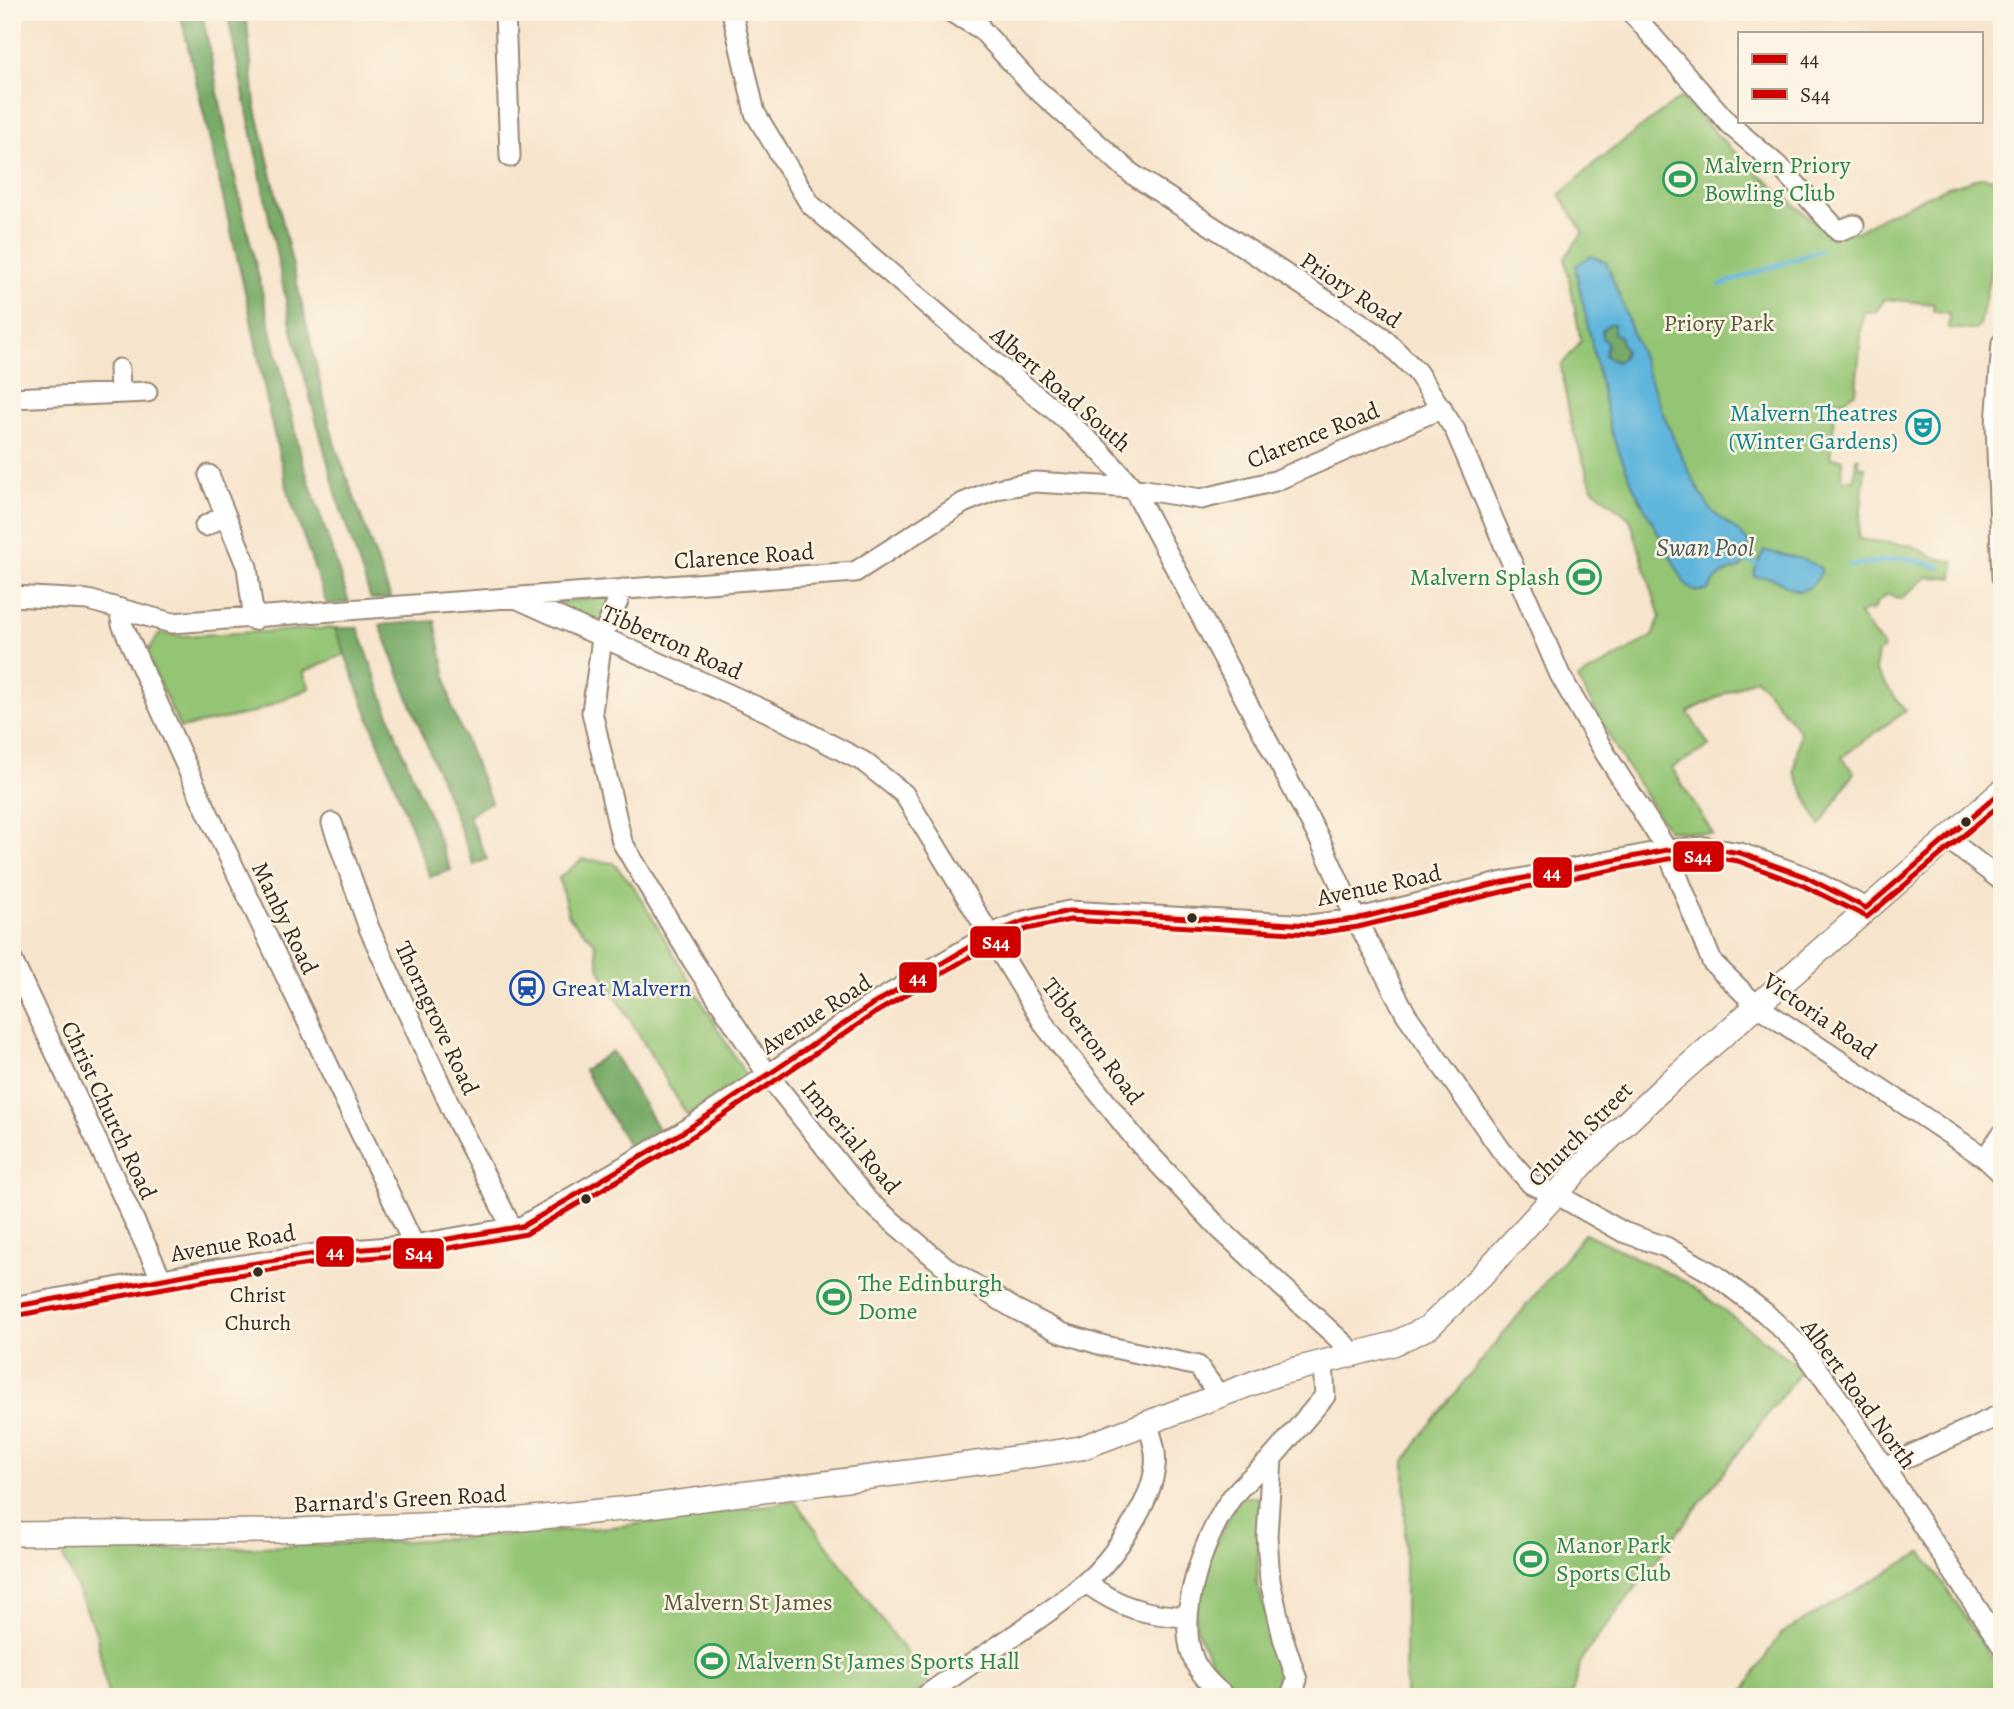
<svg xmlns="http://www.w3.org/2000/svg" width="2014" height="1709" font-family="Alegreya,serif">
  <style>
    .green { fill: #94c575; stroke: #68784a; stroke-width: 2 }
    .forest { fill: #7a6; stroke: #596a42; stroke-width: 2 }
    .water { fill: #5fb5dc; stroke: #4d707d; stroke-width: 2; fill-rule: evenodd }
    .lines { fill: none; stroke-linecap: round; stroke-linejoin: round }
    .stream { stroke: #5fb5dc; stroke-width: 5 }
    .minor-casing { stroke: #998775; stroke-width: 23 }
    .major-casing { stroke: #998775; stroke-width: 26 }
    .minor { stroke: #fff; stroke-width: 19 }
    .major { stroke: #fff; stroke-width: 23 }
    .bus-1-casing { stroke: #fcf5e5; stroke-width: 10 }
    .bus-2-casing { stroke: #fcf5e5; stroke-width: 10 }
    .bus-1 { stroke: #d00000; stroke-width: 5 }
    .bus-2 { stroke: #d00000; stroke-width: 5 }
    .bus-dot { fill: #3b2a1e; stroke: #fcf5e5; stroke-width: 2.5 }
    .labels { text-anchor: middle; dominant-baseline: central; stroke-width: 5; stroke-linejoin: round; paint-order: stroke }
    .bus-label { font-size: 22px; fill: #3b2a1e; stroke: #fcf5e5 }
    .leisure-label { font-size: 24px; fill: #27864d; stroke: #fcf5e5; text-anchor: start }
    .street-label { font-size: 24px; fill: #3b2a1e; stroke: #fcf5e5 }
    .park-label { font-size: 24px; fill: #565838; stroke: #fcf5e5 }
    .culture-label { font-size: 24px; fill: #0d838f; stroke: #fcf5e5; text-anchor: end }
    .transit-label { font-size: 24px; fill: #164399; stroke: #fcf5e5; text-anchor: start }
    .water-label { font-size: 26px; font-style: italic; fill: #485b60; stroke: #fcf5e5 }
    .line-badge { stroke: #fcf5e5; stroke-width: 2.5 }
    .badge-label { font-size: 19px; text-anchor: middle; font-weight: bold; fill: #fff }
  </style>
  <rect width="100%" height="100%" fill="#fcf5e5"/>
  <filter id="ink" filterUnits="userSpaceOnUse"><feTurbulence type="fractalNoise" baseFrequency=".0143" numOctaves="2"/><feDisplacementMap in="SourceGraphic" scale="14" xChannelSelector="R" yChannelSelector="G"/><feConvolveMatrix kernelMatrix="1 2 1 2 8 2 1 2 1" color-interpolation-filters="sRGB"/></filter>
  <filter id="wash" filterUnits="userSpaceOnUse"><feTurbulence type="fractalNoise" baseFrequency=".00686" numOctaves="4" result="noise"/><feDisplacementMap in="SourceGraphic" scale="28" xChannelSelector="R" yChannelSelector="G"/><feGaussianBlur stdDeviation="1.57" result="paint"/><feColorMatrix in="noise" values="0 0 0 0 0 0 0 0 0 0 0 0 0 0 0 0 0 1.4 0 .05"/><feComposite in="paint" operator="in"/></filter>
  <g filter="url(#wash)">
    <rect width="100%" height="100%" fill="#f7e4cc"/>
    <path class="green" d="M1681,97L1728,146L1820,227L1856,232L1888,214L1948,187L1983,177L2002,180V212L1980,325L1973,330L1948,328L1949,313L1933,311L1934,304L1885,299L1876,312H1863L1856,392L1845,400H1836L1830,458L1843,459L1842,479L1854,480L1856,458H1859V466L1865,467L1858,539L1913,546L1933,557L1954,562L1953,578L1927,577L1901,599L1888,594L1875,604L1876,607L1870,612L1868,609L1859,615L1884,648L1878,653L1875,670L1905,711L1842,757L1854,772L1820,826L1794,772L1800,731L1756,678L1688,712L1709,746L1672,768L1713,834L1668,830L1619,754L1578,679L1653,636L1660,617L1630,519L1592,488L1571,423L1561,366L1581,341L1565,258L1583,232L1560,195L1596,162Z
      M612,596L599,627L552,603Z
      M335,628L345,654L303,672L310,688L252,713L180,728L146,654L160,633L181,636Z
      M583,859L613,863L633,885L746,1076L687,1115L600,970L595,943L569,917L559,878Z
      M1585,1233L1686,1282L1802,1369L1582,1658L1571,1697H1405V1461L1427,1428Z
      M1239,1497H1261L1257,1582L1285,1676L1274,1696L1232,1692C1219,1672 1194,1640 1195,1614C1197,1573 1222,1533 1239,1497Z
      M795,1501L928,1683L912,1697H108L96,1632L60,1550C244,1550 428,1543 611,1527C672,1521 734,1510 795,1501Z
      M1922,1552L2002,1673L1988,1697H1740L1780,1634Z"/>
    <path class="forest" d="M180,12H202L236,182L302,460L349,602L327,605L289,495L270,417L249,309Z
      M227,12H246L255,104L334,442L391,599H371L339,504L292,330Z
      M1609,324H1614L1625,351L1622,359L1616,362L1605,356L1607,343L1602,338V330Z
      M435,621L452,708L491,802L468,815L487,859L474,865L380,625Z
      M335,628H358L398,740L451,870L430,877Z
      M612,1051L658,1129L629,1147L584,1070Z"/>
    <path class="water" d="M1591,256L1606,262C1639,342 1662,429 1707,504C1717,521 1738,526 1749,543C1747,579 1734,563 1718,578C1714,581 1711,587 1707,591H1694L1684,582L1634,488L1611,432L1576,272V265ZM1609,324H1614V334L1619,335L1625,351L1622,359L1616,362L1605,356L1607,343L1602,338V330Z
      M1764,550C1782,556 1807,557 1821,569V573C1800,608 1789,581 1767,577C1763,577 1759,578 1755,577L1754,572Z"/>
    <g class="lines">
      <path class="stream" d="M1721,285L1820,250
        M1745,560L1757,564
        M1850,566L1905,558L1940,567"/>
    </g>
  </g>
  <g filter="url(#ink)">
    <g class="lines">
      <g class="minor-casing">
        <path id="minor" d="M505,12L510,157
          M732,12L755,113L810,204L988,357L1063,417L1099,450L1133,488L1320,840L1356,919L1406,1014L1501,1150L1531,1184L1556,1194L1623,1232L1666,1247L1715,1275L1764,1312L1801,1347L1843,1405L2002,1646
          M951,12L981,29
          M973,12L981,29L1034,87L1132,174L1382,337L1417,372L1455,430L1560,675L1605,753L1667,850L1712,962L1756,1005L1985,1158L2002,1174
          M1631,12L1729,124L1784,171L1838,231L1854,225
          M2002,343L1996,424L2002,577
          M119,369L120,391
          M12,398L147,392
          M209,475L247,567L254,620
          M205,526L224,516
          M623,589L602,638L592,712L622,842L693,961L768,1075L868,1201L947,1268L1015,1309L1062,1333L1105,1346L1198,1366L1218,1394
          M12,596L88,600L172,623L855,572L963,503L997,489L1035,482L1133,488L1201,499L1275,481L1442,408
          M516,598L768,712L864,762L904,794L1046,1027L1137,1141L1221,1230L1356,1355
          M119,609L122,624L199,794L414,1245
          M332,823L369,928L459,1125L512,1228
          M1948,839L2002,881
          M12,960L162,1280
          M1985,1158L2002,1134
          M12,1307L217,1269L328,1252L414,1245L523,1226L683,1132L870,1006L991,934L1024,921L1069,911L1310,925L1356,919L1504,882L1667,850L1705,847L1740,853L1804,876L1866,908
          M1885,1467L2002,1414
          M1086,1583C1121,1608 1145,1615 1188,1617
          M924,1697C975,1659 1037,1624 1085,1583C1112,1560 1152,1503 1155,1466C1157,1452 1152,1438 1148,1425
          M1226,1697C1212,1686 1197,1672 1192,1655C1177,1610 1206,1532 1233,1496C1244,1482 1259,1470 1272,1458
          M1290,1697L1297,1680L1283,1638L1270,1581L1267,1536L1272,1458L1325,1396L1323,1364"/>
      </g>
      <g class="major-casing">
        <path id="major" d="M12,1534L274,1531L494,1522L649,1506L1015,1458L1081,1448L1277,1374L1393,1344L1429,1327L1485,1272L1590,1157L1663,1088L2002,791"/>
      </g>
      <use href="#minor" class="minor"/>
      <use href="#major" class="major"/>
      <g class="bus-1-casing">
        <path id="bus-1" d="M1866,908L2002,791
          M12,1307L217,1269L328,1252L414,1245L523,1226L683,1132L870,1006L991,934L1024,921L1069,911L1310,925L1356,919L1504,882L1667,850L1705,847L1740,853L1804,876L1866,908"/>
      </g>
      <g class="bus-2-casing">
        <path id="bus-2" d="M14,1316L218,1278L329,1261L416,1254L526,1234L687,1140L875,1013L995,942L1027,929L1070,920L1311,934L1358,927L1506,891L1668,859L1705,856L1738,861L1800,884L1867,917L2002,803"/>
      </g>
      <use href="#bus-1" class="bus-1"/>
      <use href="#bus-2" class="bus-2"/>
    </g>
  </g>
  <defs>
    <g id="stadium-ring" transform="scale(1.75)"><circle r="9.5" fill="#fcf5e5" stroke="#2e9e5b" stroke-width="1.5"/><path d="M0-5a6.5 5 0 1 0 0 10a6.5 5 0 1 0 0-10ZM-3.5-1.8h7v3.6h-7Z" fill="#2e9e5b"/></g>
    <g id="theatre-ring" transform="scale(1.75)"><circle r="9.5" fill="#fcf5e5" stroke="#0f9aa8" stroke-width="1.5"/><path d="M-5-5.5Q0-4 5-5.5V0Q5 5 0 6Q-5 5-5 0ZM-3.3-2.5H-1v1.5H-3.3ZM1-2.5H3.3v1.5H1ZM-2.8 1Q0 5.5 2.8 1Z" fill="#0f9aa8"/></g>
    <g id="station-ring" transform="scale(1.75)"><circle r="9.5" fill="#fcf5e5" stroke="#1a4fb4" stroke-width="1.5"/><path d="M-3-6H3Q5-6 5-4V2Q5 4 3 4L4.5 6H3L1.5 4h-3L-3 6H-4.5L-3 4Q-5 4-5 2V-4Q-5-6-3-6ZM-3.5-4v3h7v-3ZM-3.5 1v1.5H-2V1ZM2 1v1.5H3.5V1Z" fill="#1a4fb4"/></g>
  </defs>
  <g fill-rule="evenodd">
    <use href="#stadium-ring" x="1680" y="179"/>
    <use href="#theatre-ring" x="1923" y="427"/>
    <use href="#stadium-ring" x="1584" y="577"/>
    <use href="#station-ring" x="527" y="988"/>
    <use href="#stadium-ring" x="834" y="1297"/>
    <use href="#stadium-ring" x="1531" y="1559"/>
    <use href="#stadium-ring" x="712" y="1661"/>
  </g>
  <g class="bus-dot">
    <circle cx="1966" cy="822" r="6"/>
    <circle cx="1192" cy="918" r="6"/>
    <circle cx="586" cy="1199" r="6"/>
    <circle cx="258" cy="1272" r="6"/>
  </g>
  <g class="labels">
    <g class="bus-label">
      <text x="258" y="1295">Christ<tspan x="258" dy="28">Church</tspan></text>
    </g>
    <g class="leisure-label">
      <text x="1704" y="165">Malvern Priory<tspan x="1704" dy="28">Bowling Club</tspan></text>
      <text x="1560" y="577" text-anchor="end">Malvern Splash</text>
      <text x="858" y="1283">The Edinburgh<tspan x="858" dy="28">Dome</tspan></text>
      <text x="1556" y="1545">Manor Park<tspan x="1556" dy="28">Sports Club</tspan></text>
      <text x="736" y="1661">Malvern St James Sports Hall</text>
    </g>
    <g class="street-label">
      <text transform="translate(1351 290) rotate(34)">Priory Road</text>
      <text transform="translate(1061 389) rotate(41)">Albert Road South</text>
      <text transform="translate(1313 435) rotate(-22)">Clarence Road</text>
      <text transform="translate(744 556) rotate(-4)">Clarence Road</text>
      <text transform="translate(672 642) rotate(24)">Tibberton Road</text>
      <text transform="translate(1379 885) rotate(-12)">Avenue Road</text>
      <text transform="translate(285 918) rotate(64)">Manby Road</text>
      <text transform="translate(816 1014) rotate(-33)">Avenue Road</text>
      <text transform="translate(1820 1016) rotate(35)">Victoria Road</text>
      <text transform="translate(437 1018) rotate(65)">Thorngrove Road</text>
      <text transform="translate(1093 1041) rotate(53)">Tibberton Road</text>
      <text transform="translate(109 1110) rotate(65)">Christ Church Road</text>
      <text transform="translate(1580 1134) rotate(-45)">Church Street</text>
      <text transform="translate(851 1137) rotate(50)">Imperial Road</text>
      <text transform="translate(233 1243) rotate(-10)">Avenue Road</text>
      <text transform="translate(1859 1394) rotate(54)">Albert Road North</text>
      <text transform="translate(400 1499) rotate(-3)">Barnard's Green Road</text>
    </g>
    <g class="park-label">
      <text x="1719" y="323">Priory Park</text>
      <text x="748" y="1602">Malvern St James</text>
    </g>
    <g class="culture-label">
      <text x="1898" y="413">Malvern Theatres<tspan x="1898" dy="28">(Winter Gardens)</tspan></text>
    </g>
    <g class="transit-label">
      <text x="552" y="988">Great Malvern</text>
    </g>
    <g class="water-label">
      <text x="1705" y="547">Swan Pool</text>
    </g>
  </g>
  <g class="line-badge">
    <rect x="1672" y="840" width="53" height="33" rx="7" fill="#d00000"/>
    <rect x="1532" y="856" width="41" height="33" rx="7" fill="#d00000"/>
    <rect x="969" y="925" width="53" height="34" rx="7" fill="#d00000"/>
    <rect x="898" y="961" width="40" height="33" rx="7" fill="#d00000"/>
    <rect x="315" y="1235" width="40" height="33" rx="7" fill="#d00000"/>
    <rect x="392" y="1237" width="53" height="33" rx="7" fill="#d00000"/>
  </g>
  <g class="badge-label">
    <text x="1698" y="863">S44</text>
    <text x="1552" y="879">44</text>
    <text x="996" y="949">S44</text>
    <text x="918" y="984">44</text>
    <text x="335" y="1258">44</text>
    <text x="419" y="1260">S44</text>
  </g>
  <rect width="2014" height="1709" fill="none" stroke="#fcf5e5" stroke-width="42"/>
  <rect x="1738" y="32" width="245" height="91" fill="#fcf5e5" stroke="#afa495" stroke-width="2"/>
  <rect x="1752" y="54" width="35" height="10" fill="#d00000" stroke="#afa495" stroke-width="2"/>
  <text x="1800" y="66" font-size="21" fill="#3b2a1e">44</text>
  <rect x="1752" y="89" width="35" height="10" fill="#d00000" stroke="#afa495" stroke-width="2"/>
  <text x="1800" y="102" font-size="21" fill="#3b2a1e">S44</text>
</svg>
